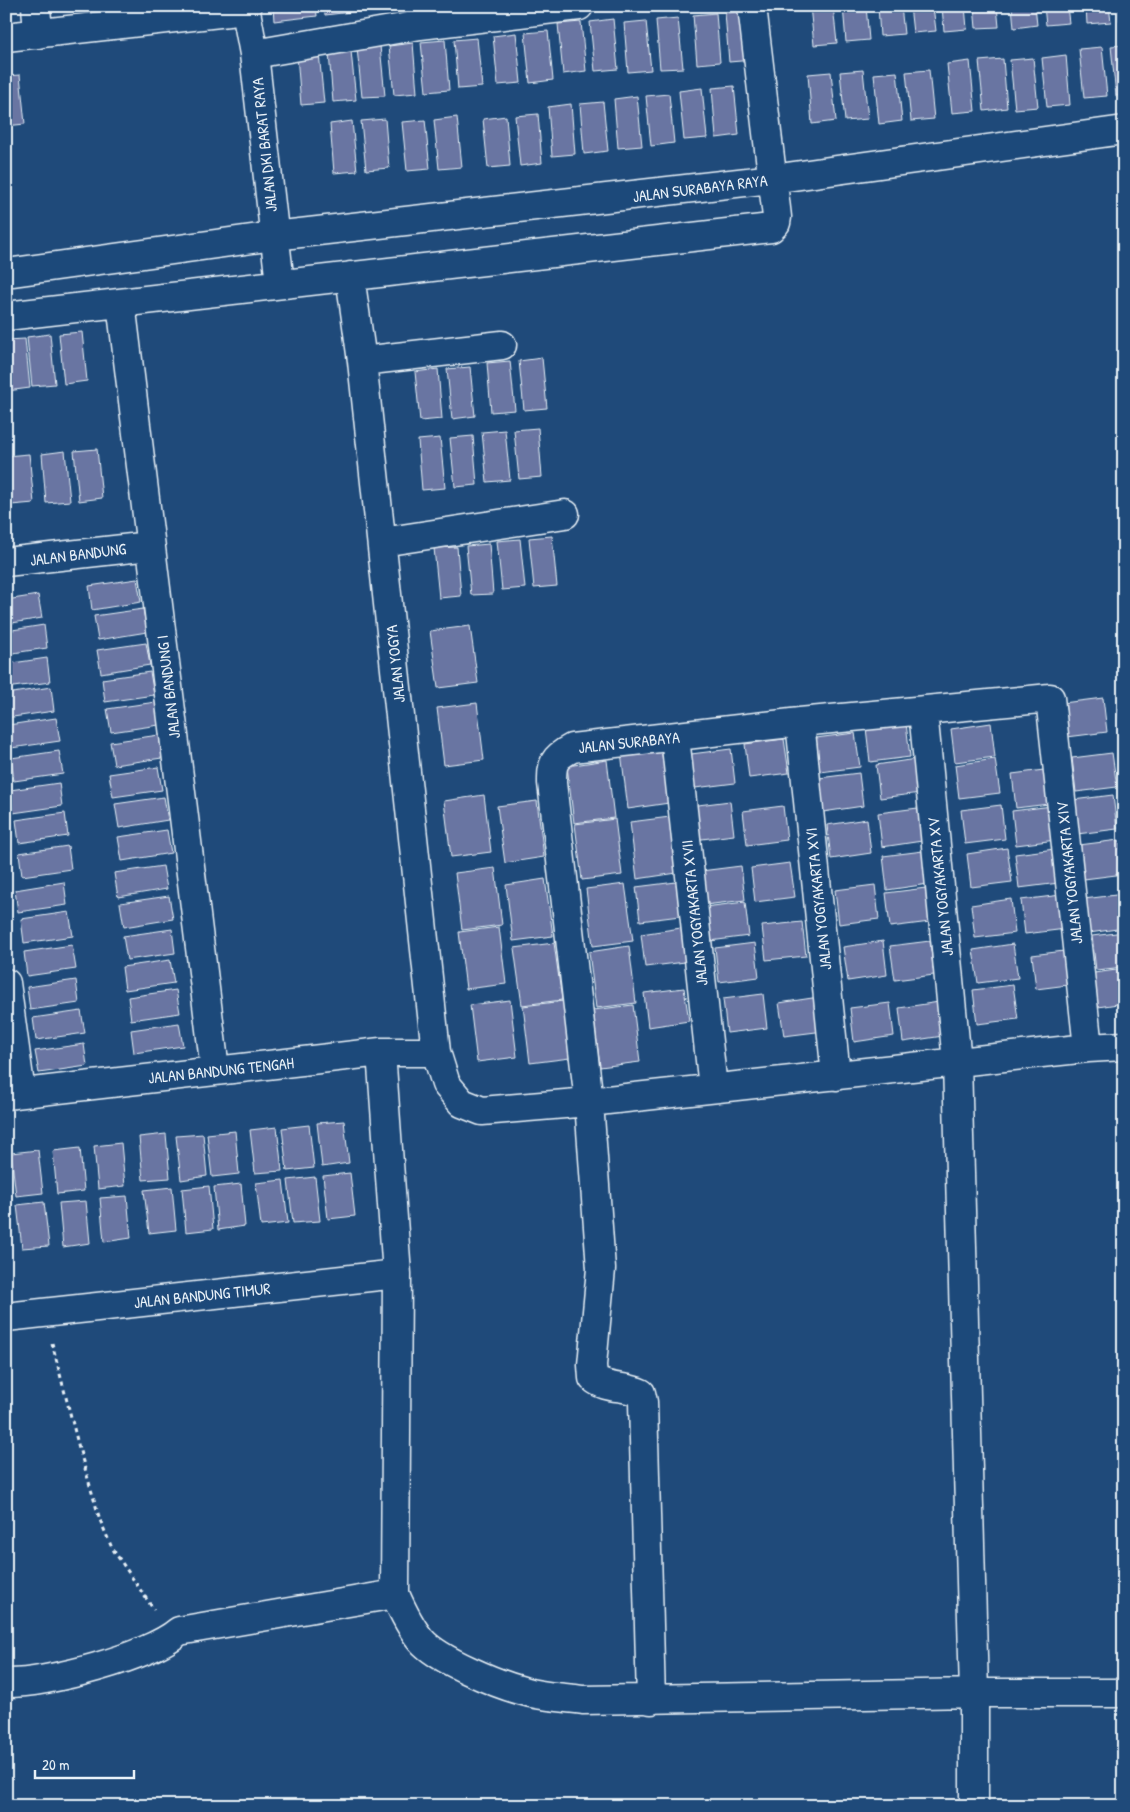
<svg xmlns="http://www.w3.org/2000/svg" width="1130" height="1812" font-family="'Patrick Hand',sans-serif">
  <style>
    .building { fill: #6975a2; stroke: #e8f1f8 }
    .lines { fill: none; stroke-linecap: round; stroke-linejoin: round }
    .street-casing { stroke: #e8f1f8; stroke-width: 31 }
    .path { stroke: #e8f1f8; stroke-width: 3; stroke-dasharray: 4 4; stroke-linecap: butt }
    .street { stroke: #1f4a7a; stroke-width: 28 }
    .labels { text-anchor: middle; dominant-baseline: central; stroke-width: 4; stroke-linejoin: round; paint-order: stroke }
    .street-label { font-size: 16px; fill: #e8f1f8; stroke: #1f4a7a }
  </style>
  <rect width="100%" height="100%" fill="#1f4a7a"/>
  <filter id="ink" filterUnits="userSpaceOnUse"><feTurbulence type="fractalNoise" baseFrequency=".02" numOctaves="2"/><feDisplacementMap in="SourceGraphic" scale="10" xChannelSelector="R" yChannelSelector="G"/><feConvolveMatrix kernelMatrix="1 2 1 2 8 2 1 2 1" color-interpolation-filters="sRGB"/></filter>
  <g filter="url(#ink)">
    <path class="building" d="M273,6H316L317,16L274,21Z
      M324,6H368V10L325,15Z
      M810,6H833L837,43L814,45Z
      M843,6H866L869,40L846,42Z
      M878,6H901L904,34L880,36Z
      M910,6H933L936,31L913,33Z
      M942,6H965L967,29L944,31Z
      M974,6H997L999,27L976,28Z
      M1012,6H1035L1037,25L1014,28Z
      M1044,6H1067L1069,23L1046,25Z
      M1086,6H1109L1111,22L1087,24Z
      M1119,6H1124V21H1120Z
      M748,11L753,60L729,62L725,13Z
      M716,13L720,62L697,64L693,15Z
      M678,18L683,68L660,69L656,20Z
      M613,19L618,69L595,71L590,22Z
      M646,21L651,70L628,72L624,23Z
      M581,22L586,71L563,74L558,24Z
      M548,31L553,80L530,83L525,33Z
      M516,33L521,83L498,85L493,36Z
      M477,38L482,87L458,89L454,40Z
      M445,40L449,90L426,92L421,42Z
      M413,43L417,93L394,95L389,46Z
      M1124,45V95L1116,96L1111,46Z
      M380,46L385,96L362,97L357,48Z
      M1102,47L1107,96L1084,98L1079,49Z
      M351,51L356,100L333,102L329,53Z
      M319,53L324,103L301,105L297,55Z
      M1066,55L1070,105L1047,107L1042,58Z
      M1033,58L1038,107L1015,109L1010,60Z
      M1003,59L1007,108L984,111L979,61Z
      M970,61L975,111L952,113L947,64Z
      M863,70L868,119L845,121L840,72Z
      M929,70L934,119L911,121L906,72Z
      M831,72L836,121L812,124L808,74Z
      M897,72L902,121L879,124L874,74Z
      M20,75L25,124L6,126V76Z
      M734,86L739,135L716,138L712,88Z
      M702,88L707,138L684,140L679,91Z
      M669,94L674,143L651,146L646,96Z
      M637,96L642,146L618,148L614,99Z
      M603,102L608,151L584,154L580,104Z
      M571,104L575,154L552,156L548,107Z
      M538,114L542,163L520,166L515,116Z
      M506,116L510,166L488,168L483,119Z
      M457,117L462,167L439,169L434,120Z
      M385,119L389,168L366,170L361,121Z
      M425,120L430,169L407,171L402,122Z
      M352,121L357,171L334,173L330,124Z
      M82,332L87,381L64,384L59,334Z
      M50,334L55,384L32,386L27,337Z
      M25,339L30,388L7,391L6,340Z
      M542,358L547,408L524,410L519,361Z
      M510,361L515,410L491,412L487,363Z
      M470,367L475,416L452,419L447,369Z
      M438,369L442,419L420,421L415,372Z
      M538,428L542,477L519,479L514,430Z
      M505,430L510,480L487,482L482,432Z
      M473,436L477,485L455,487L450,438Z
      M440,438L445,488L422,490L418,440Z
      M97,449L102,498L79,501L74,451Z
      M65,451L70,501L46,503L42,454Z
      M29,454L34,503L11,505L6,456Z
      M552,536L557,586L534,588L529,538Z
      M520,539L525,588L502,590L497,541Z
      M489,544L493,594L471,595L466,546Z
      M457,547L461,596L439,598L434,548Z
      M137,579L141,602L92,610L89,586Z
      M38,595L42,618L6,624V600Z
      M143,609L147,632L98,640L94,616Z
      M44,625L47,648L6,654V631Z
      M470,626L478,683L438,688L430,631Z
      M146,643L150,665L101,673L97,650Z
      M47,658L50,682L6,688V664Z
      M150,672L154,695L105,702L102,679Z
      M51,687L54,711L6,718V694Z
      M1103,698L1107,732L1067,737L1063,703Z
      M156,702L159,725L111,732L107,709Z
      M477,703L484,760L444,765L437,708Z
      M1124,708V742H1123L1119,709Z
      M56,718L60,741L11,748L8,725Z
      M906,723L910,757L870,762L866,728Z
      M991,723L995,757L955,762L951,729Z
      M855,733L860,767L820,772L816,738Z
      M159,735L162,758L114,765L110,742Z
      M784,739L789,773L749,778L745,744Z
      M661,747L669,803L628,809L621,752Z
      M731,749L735,783L695,788L691,754Z
      M59,751L63,774L14,781L11,758Z
      M1112,753L1117,787L1076,792L1072,758Z
      M916,759L921,793L880,798L876,765Z
      M995,759L1000,793L959,798L955,765Z
      M607,760L614,818L574,823L567,766Z
      M158,767L162,790L113,797L109,774Z
      M1052,769L1057,803L1016,808L1012,774Z
      M859,773L863,806L823,812L819,778Z
      M59,783L62,806L13,813L10,790Z
      M484,795L491,852L451,857L444,801Z
      M1113,795L1117,829L1077,834L1073,800Z
      M164,797L168,820L119,828L115,804Z
      M537,801L544,857L505,863L497,806Z
      M730,801L734,835L694,840L690,806Z
      M1001,805L1005,839L965,844L961,810Z
      M783,806L787,840L747,845L743,811Z
      M1052,806L1056,840L1016,845L1012,811Z
      M918,808L922,841L882,847L878,813Z
      M65,813L68,836L19,843L16,820Z
      M670,817L677,873L637,879L630,822Z
      M615,819L622,875L582,880L575,824Z
      M867,819L871,853L831,859L827,825Z
      M167,830L171,853L122,861L118,837Z
      M1119,840L1124,874L1084,879L1079,845Z
      M68,846L71,869L22,876L19,853Z
      M1007,848L1012,882L971,887L967,854Z
      M1055,849L1059,883L1019,888L1015,854Z
      M923,851L928,884L887,890L883,856Z
      M790,863L795,897L755,902L751,868Z
      M163,866L167,889L118,897L114,873Z
      M741,866L745,900L705,905L701,871Z
      M495,868L502,925L462,930L455,873Z
      M545,879L553,936L513,941L506,885Z
      M64,882L67,905L18,912L15,890Z
      M676,882L680,916L640,921L636,887Z
      M625,884L633,941L593,946L586,889Z
      M875,885L879,919L839,924L835,890Z
      M926,888L930,922L890,927L886,893Z
      M1124,894V928L1089,933L1084,899Z
      M1061,895L1066,929L1025,934L1021,900Z
      M169,896L173,919L124,927L120,903Z
      M1011,899L1015,933L975,938L971,905Z
      M745,902L749,936L710,941L705,907Z
      M69,912L73,936L24,943L21,919Z
      M802,922L806,956L766,960L762,926Z
      M499,927L506,984L466,989L459,932Z
      M681,928L685,962L645,967L641,934Z
      M172,929L175,953L127,960L123,936Z
      M1124,932V967L1096,970L1092,936Z
      M883,941L887,975L848,981L843,947Z
      M930,941L934,975L895,980L890,946Z
      M554,943L562,1000L522,1005L514,948Z
      M755,943L759,977L719,982L715,948Z
      M1013,944L1018,978L978,983L973,950Z
      M72,945L76,969L27,976L24,952Z
      M629,946L636,1003L596,1008L589,952Z
      M1072,950L1076,984L1036,989L1032,955Z
      M170,960L174,983L125,990L122,967Z
      M1124,969V1003L1098,1007L1094,973Z
      M76,980L79,1003L30,1010L27,987Z
      M1013,985L1018,1019L977,1024L973,990Z
      M684,988L689,1021L648,1027L644,993Z
      M176,990L180,1013L131,1020L128,997Z
      M763,994L767,1028L727,1033L723,999Z
      M819,997L824,1031L784,1036L779,1003Z
      M510,1000L517,1057L477,1062L470,1005Z
      M563,1001L570,1058L530,1063L523,1006Z
      M939,1002L943,1036L903,1042L899,1008Z
      M890,1003L894,1036L854,1042L850,1008Z
      M633,1005L640,1062L600,1067L593,1010Z
      M81,1011L85,1033L36,1040L33,1018Z
      M179,1023L183,1046L134,1053L131,1030Z
      M84,1044L87,1066L39,1073L35,1051Z
      M344,1121L349,1163L322,1167L317,1123Z
      M309,1125L314,1168L287,1171L282,1128Z
      M277,1127L282,1171L255,1173L250,1130Z
      M235,1131L239,1174L212,1177L207,1134Z
      M166,1134L170,1178L143,1180L139,1137Z
      M203,1134L207,1176L181,1180L176,1136Z
      M121,1143L125,1186L98,1189L94,1146Z
      M80,1148L84,1191L57,1194L53,1151Z
      M38,1150L43,1193L16,1196L11,1153Z
      M350,1173L355,1216L328,1219L323,1176Z
      M315,1177L320,1221L293,1223L288,1180Z
      M283,1180L288,1223L261,1226L256,1183Z
      M241,1184L245,1226L218,1230L214,1187Z
      M209,1186L213,1229L186,1232L182,1189Z
      M172,1187L176,1230L149,1233L144,1190Z
      M127,1196L131,1238L104,1242L100,1198Z
      M86,1201L90,1243L63,1247L59,1203Z
      M44,1202L49,1246L22,1248L17,1205Z"/>
    <g class="lines">
      <g class="street-casing">
        <path id="street" d="M36,6L38,34
          M245,6L254,54L280,284
          M6,37L246,10
          M254,54L420,25L579,6
          M6,273L274,236L772,179L1124,130
          M350,276L362,361L436,1052L446,1084L462,1103L482,1111L589,1102L1088,1048L1124,1046
          M121,303L215,1070
          M6,316L771,228L776,223L777,217L752,6
          M362,361L502,345
          M382,542L565,514
          M6,562L150,546
          M923,711L957,1062L974,1693V1806
          M800,722L836,1076
          M675,737L713,1088
          M6,983L21,1093
          M381,1052L397,1274L395,1594C402,1610 410,1627 421,1640C438,1660 497,1684 523,1691C542,1697 564,1697 583,1700L974,1693H1124
          M6,1095L381,1052H436
          M6,1317L397,1274
          M6,1683C46,1684 149,1657 179,1631L395,1594
          M651,1700L643,1402L641,1393C625,1385 607,1390 593,1378L592,1365L601,1269L589,1102L552,783C552,763 553,758 572,748L800,722L1050,698L1088,1048"/>
      </g>
      <path class="path" d="M52,1343L79,1448L100,1520L112,1548L154,1610"/>
      <use href="#street" class="street"/>
    </g>
  </g>
  <g class="labels">
    <g class="street-label">
      <text transform="translate(264 145) rotate(-96)">JALAN DKI BARAT RAYA</text>
      <text transform="translate(700 188) rotate(-7)">JALAN SURABAYA RAYA</text>
      <text transform="translate(78 554) rotate(-7)">JALAN BANDUNG</text>
      <text transform="translate(395 664) rotate(-96)">JALAN YOGYA</text>
      <text transform="translate(168 687) rotate(-97)">JALAN BANDUNG I</text>
      <text transform="translate(629 742) rotate(-6)">JALAN SURABAYA</text>
      <text transform="translate(1069 873) rotate(-96)">JALAN YOGYAKARTA XIV</text>
      <text transform="translate(940 887) rotate(-96)">JALAN YOGYAKARTA XV</text>
      <text transform="translate(818 899) rotate(-96)">JALAN YOGYAKARTA XVI</text>
      <text transform="translate(694 913) rotate(-96)">JALAN YOGYAKARTA XVII</text>
      <text transform="translate(221 1070) rotate(-6)">JALAN BANDUNG TENGAH</text>
      <text transform="translate(202 1295) rotate(-6)">JALAN BANDUNG TIMUR</text>
    </g>
  </g>
  <rect width="1130" height="1812" fill="none" stroke="#1f4a7a" stroke-width="25"/>
  <rect x="12" y="12" width="1105" height="1787" fill="none" stroke="#e8f1f8" stroke-width="2" filter="url(#ink)"/>
  <path d="M35 1770v8h99v-8" fill="none" stroke="#e8f1f8" stroke-width="2.5"/>
  <text x="42" y="1770" font-size="15" fill="#e8f1f8" stroke="#1f4a7a" stroke-width="4" paint-order="stroke">20 m</text>
</svg>
